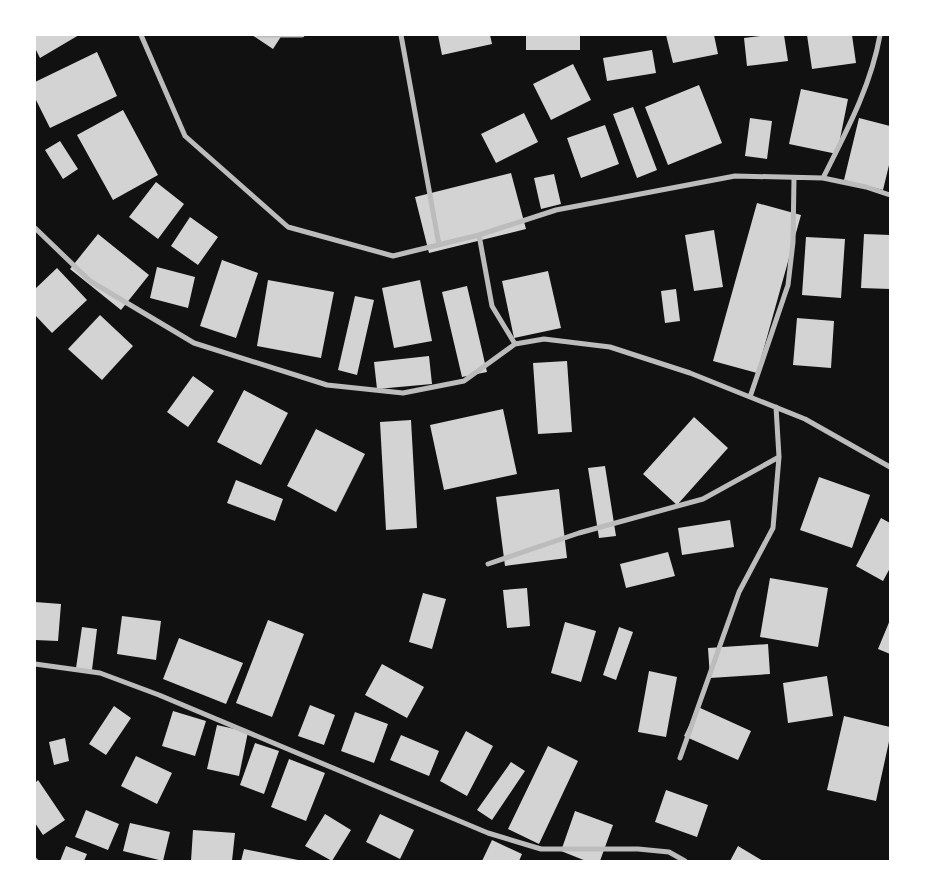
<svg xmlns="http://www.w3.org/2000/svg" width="925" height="896" font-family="'DejaVu Sans',sans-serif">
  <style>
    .building { fill: #d3d3d3 }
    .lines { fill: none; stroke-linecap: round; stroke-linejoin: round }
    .minor { stroke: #bcbcbc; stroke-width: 5 }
  </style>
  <rect width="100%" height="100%" fill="#111"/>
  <path class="building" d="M35,35H79L40,58L35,48Z
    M252,35H282L273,49Z
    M438,35H490L492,44L442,55Z
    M526,35H580V50H526Z
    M666,35H714L718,54L673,63Z
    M768,35H784L788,61L747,66L744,38Z
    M807,35H852L856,63L812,69Z
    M652,50L656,73L607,81L603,58Z
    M97,52L117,96L50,128L35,98V82Z
    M573,64L591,100L551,120L533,84Z
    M699,85L722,143L668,165L645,107Z
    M801,89L848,99L837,154L789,144Z
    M633,107L657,170L637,178L613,114Z
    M123,110L158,175L113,200L77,135Z
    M524,113L538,142L496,163L481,134Z
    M750,118L772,121L767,159L745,156Z
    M859,118L890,126V161L883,190L844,180Z
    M605,125L619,164L581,178L567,138Z
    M60,141L78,169L63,179L45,150Z
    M511,173L526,229L429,253L415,197Z
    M554,174L561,204L541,209L534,178Z
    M156,182L184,204L158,239L129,217Z
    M757,203L801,215L757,373L713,361Z
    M190,217L218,237L198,265L171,246Z
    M714,230L723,287L694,291L685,235Z
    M98,234L149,275L121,310L70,269Z
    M864,234L890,235V289L861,288Z
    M806,237L845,239L841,298L802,295Z
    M222,260L258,273L236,338L200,326Z
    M157,267L195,277L188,308L150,298Z
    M57,268L87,300L52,333L35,315V289Z
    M548,271L561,328L514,338L502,281Z
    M268,280L334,292L321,358L257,346Z
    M420,280L432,341L394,348L382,288Z
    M467,286L487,372L462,377L442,292Z
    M676,289L680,321L665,323L661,291Z
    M355,296L374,300L357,375L338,370Z
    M100,315L133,346L102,380L68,349Z
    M797,318L834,321L831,368L793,365Z
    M429,356L432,384L377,389L374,362Z
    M567,361L572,432L538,434L533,363Z
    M193,376L214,391L188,427L167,412Z
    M244,390L288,413L261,465L217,442Z
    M503,409L517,474L444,490L430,425Z
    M694,417L728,448L677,505L643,474Z
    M411,420L417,528L386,530L380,422Z
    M316,429L365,454L336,512L287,486Z
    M605,466L616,536L599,538L588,468Z
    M819,477L870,495L852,548L800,530Z
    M236,480L283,499L275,521L227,503Z
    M559,489L567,558L505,566L496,497Z
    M881,518L890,523V568L883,581L856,566Z
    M730,520L734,547L682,555L678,528Z
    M668,552L675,576L626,588L620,564Z
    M770,578L828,588L818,647L760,637Z
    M527,588L530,626L507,628L503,590Z
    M423,593L446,599L432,649L409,642Z
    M35,602L61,604L58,641L35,640Z
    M122,616L161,621L156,660L117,654Z
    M268,620L304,634L272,717L236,703Z
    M890,620V654L878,649Z
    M565,622L596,631L581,682L551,673Z
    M82,627L97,629L92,670L76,668Z
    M619,627L633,632L616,680L603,675Z
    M179,638L243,663L226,704L163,679Z
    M768,644L770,674L710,678L708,648Z
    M382,664L424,687L407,718L365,695Z
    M649,671L677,677L666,737L638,732Z
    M827,676L833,716L788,723L783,683Z
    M310,705L335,715L324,745L298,736Z
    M114,706L131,718L106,755L89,744Z
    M698,707L751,731L738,760L684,736Z
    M173,711L206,721L195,756L162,746Z
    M355,712L388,724L374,763L341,751Z
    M844,716L890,727V737L876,801L827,790Z
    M217,725L248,732L239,776L207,769Z
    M466,731L493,746L467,796L440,781Z
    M401,735L439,751L429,776L390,760Z
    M65,738L69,761L54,765L49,742Z
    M255,743L279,751L264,794L240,785Z
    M548,746L578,761L539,844L508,829Z
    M136,756L172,773L157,804L121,786Z
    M289,759L325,773L306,821L271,807Z
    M511,762L525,771L492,820L477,810Z
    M38,780L65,820L43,835L35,823V783Z
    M666,790L708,805L697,837L655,822Z
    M86,810L119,824L108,850L75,837Z
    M575,811L613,825L600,861H586L561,851Z
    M325,814L351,830L332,861L305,846Z
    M380,814L414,830L400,859L366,842Z
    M130,823L170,832L163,861L123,851Z
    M193,830L235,833L232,861H191Z
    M492,840L522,854L519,861H482Z
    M66,846L87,854L84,861H60Z
    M738,846L763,861H730Z
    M244,849L298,860V861H241Z"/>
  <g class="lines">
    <path class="minor" d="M141,35L185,136L288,227L393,256L479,235L556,210L735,176L823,178L866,187L890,195
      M259,35H302
      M401,35L439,245
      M823,178C846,132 871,86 880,35
      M35,228L90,281L194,343L327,385L403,393L464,381L515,344L544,339L610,347L690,373L805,419L890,467
      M479,235L492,306L515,344
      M750,397L788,285L793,242L794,178
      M488,564L579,533L703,499L779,457
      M35,664L100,673L159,695L488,833L541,849H638L669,852L685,861
      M680,758L739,592L773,528L779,457L776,407
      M35,860L36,861"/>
  </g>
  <rect width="925" height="896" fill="none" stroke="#ffffff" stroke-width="72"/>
</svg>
